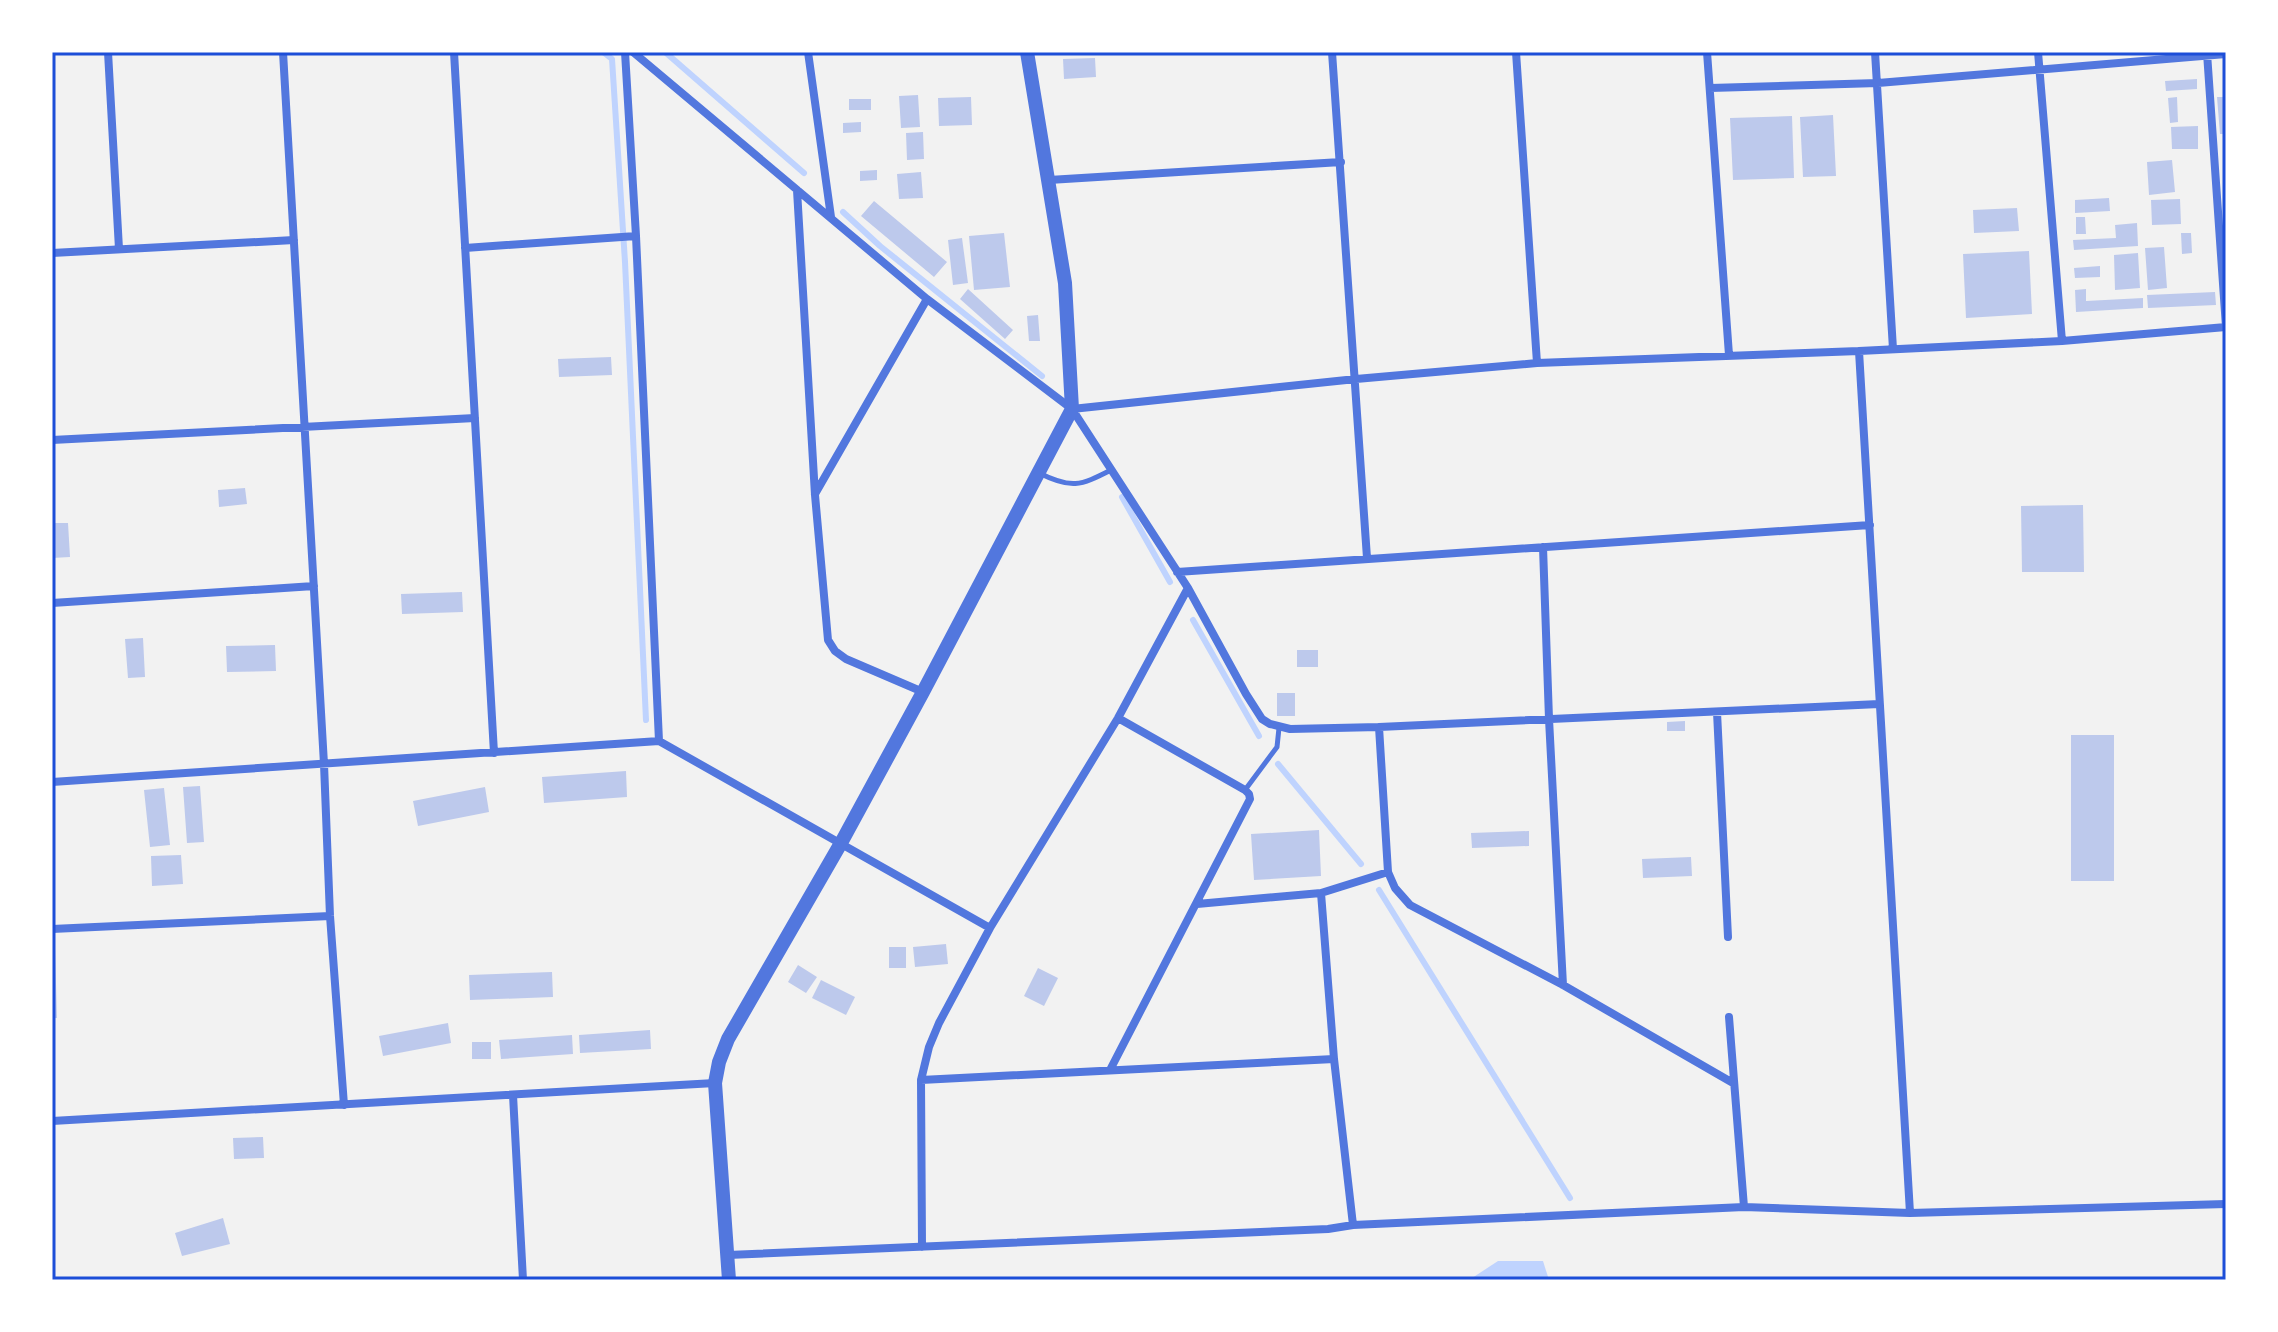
<svg xmlns="http://www.w3.org/2000/svg" width="2278" height="1332" font-family="'Open Sans',sans-serif">
  <style>
    .water { fill: #bfd3fe }
    .lines { fill: none; stroke-linecap: round; stroke-linejoin: round }
    .stream { stroke: #bfd3fe; stroke-width: 6 }
    .building { fill: #bdc9ec }
    .service { stroke: #5277de; stroke-width: 5 }
    .minor { stroke: #5277de; stroke-width: 8 }
    .tertiary { stroke: #5277de; stroke-width: 14 }
    .neatline { fill: none; stroke: #1d4ed8; stroke-width: 3 }
  </style>
  <rect width="100%" height="100%" fill="#f2f2f2"/>
  <path class="water" d="M1498,1261H1543L1549,1280H1469Z"/>
  <g class="lines">
    <path class="stream" d="M603,52L612,59L625,262L646,720
      M665,52L804,173
      M843,212L880,246L1042,376
      M1122,497L1170,582
      M1193,620L1259,736
      M1278,764L1361,864
      M1379,890L1570,1198"/>
  </g>
  <path class="building" d="M1095,58L1096,77L1064,79L1063,59Z
    M2197,79V89L2166,91L2165,81Z
    M918,95L920,127L901,128L899,96Z
    M971,97L972,125L939,126L938,98Z
    M2177,97L2178,122L2170,123L2168,98Z
    M2217,97H2226V134H2220Z
    M849,99H871V110H849Z
    M1833,115L1836,176L1803,177L1800,117Z
    M1792,116L1794,178L1733,180L1730,118Z
    M861,122V132L843,133V123Z
    M2198,126V149H2172L2171,127Z
    M923,132L924,159L907,160L906,133Z
    M2172,160L2175,192L2149,195L2147,162Z
    M877,170V180L860,181V171Z
    M921,172L923,198L899,199L897,174Z
    M2109,198L2110,211L2075,213V200Z
    M2180,199L2181,224L2152,225L2151,200Z
    M874,201L947,262L934,277L861,216Z
    M2017,208L2019,231L1974,233L1973,210Z
    M2076,217H2085L2086,234H2076Z
    M2137,223L2138,246L2074,250L2073,240L2116,238L2115,225Z
    M1004,233L1010,287L974,290L969,236Z
    M2181,233H2191L2192,253L2182,254Z
    M962,238L968,283L953,285L948,240Z
    M2164,247L2167,288L2148,290L2145,248Z
    M2029,251L2032,314L1966,318L1963,254Z
    M2138,253L2140,288L2115,290L2114,255Z
    M2100,266V277L2075,278L2074,268Z
    M968,289L1013,330L1005,339L960,299Z
    M2086,289V301L2143,298V308L2076,312L2075,290Z
    M2215,292L2216,305L2148,308L2147,295Z
    M1038,315L1040,341H1029L1027,316Z
    M611,357L612,375L559,377L558,359Z
    M245,488L247,504L219,507L218,490Z
    M2083,505L2084,572H2022L2021,506Z
    M52,523H68L70,557L52,558Z
    M462,592L463,612L402,614L401,594Z
    M143,638L145,677L128,678L125,639Z
    M275,645L276,671L227,672L226,646Z
    M1297,650H1318V667H1297Z
    M1277,693H1295V716H1277Z
    M1685,721V731H1667V722Z
    M2071,735H2114V881H2071Z
    M626,771L627,797L544,803L542,777Z
    M200,786L204,842L187,843L183,787Z
    M485,787L489,812L418,826L413,801Z
    M164,788L170,845L150,847L144,790Z
    M1319,830L1321,876L1254,880L1251,834Z
    M1529,831V846L1472,848L1471,833Z
    M181,855L183,884L152,886L151,856Z
    M1691,857L1692,876L1643,878L1642,859Z
    M946,944L948,964L915,967L913,947Z
    M889,947H906V968H889Z
    M52,949H55L57,1018H52Z
    M798,965L817,977L806,993L788,982Z
    M1038,968L1058,978L1044,1006L1024,996Z
    M552,972L553,997L470,1000L469,975Z
    M821,980L855,997L846,1015L812,998Z
    M448,1023L451,1043L383,1056L379,1036Z
    M650,1030L651,1049L580,1053L579,1035Z
    M572,1035L573,1054L501,1059L499,1040Z
    M472,1042H491V1059H472Z
    M263,1137L264,1158L234,1159L233,1138Z
    M223,1218L230,1244L182,1256L175,1233Z"/>
  <g class="lines">
    <path class="service" d="M1039,473C1071,489 1080,486 1111,470
      M1245,790L1277,747L1279,728"/>
    <path class="minor" d="M108,52L119,249
      M283,52L324,764L330,916L344,1105
      M454,52L494,753
      M625,52L636,236L659,741
      M633,52L927,299L1072,409L1188,588L1246,694L1262,719L1270,724L1290,729L1379,727L1879,704
      M808,52L831,217
      M1332,52L1367,558
      M1516,52L1537,363
      M1707,52L1729,355
      M1875,52L1893,349
      M2038,52L2062,341
      M2207,53L2226,327
      M1710,88L1878,83L2226,54
      M1049,180L1341,162
      M797,190L815,495L828,640L835,651L846,659L923,692
      M465,248L636,236
      M52,253L294,240
      M1859,351L1910,1213
      M1072,409L1356,379L1537,363L1859,351L2062,341L2226,327
      M52,440L475,418
      M815,494L927,299
      M1543,547L1549,719L1563,985
      M1177,572L1870,525
      M52,603L314,586
      M1717,712L1728,937
      M1379,727L1388,872L1395,888L1410,905L1563,985L1733,1083
      M52,782L659,741L990,928
      M1321,893L1334,1059L1353,1225
      M1197,904L1321,893L1388,872
      M52,929L330,916
      M1729,1017L1744,1207
      M1110,1070L1250,799L1249,794L1245,790L1118,718
      M921,1080L1334,1059
      M513,1095L523,1280
      M52,1121L715,1083
      M922,1247L921,1080L929,1047L939,1023L990,928L1118,718L1188,588
      M728,1255L1328,1229L1353,1225L1744,1207L1910,1213L2226,1204"/>
    <path class="tertiary" d="M729,1280L715,1083L719,1062L728,1039L841,843L923,692L1072,409L1065,283L1027,52"/>
  </g>
  <rect width="2278" height="1332" fill="none" stroke="#ffffff" stroke-width="108"/>
  <rect x="54" y="54" width="2170" height="1224" class="neatline"/>
</svg>
